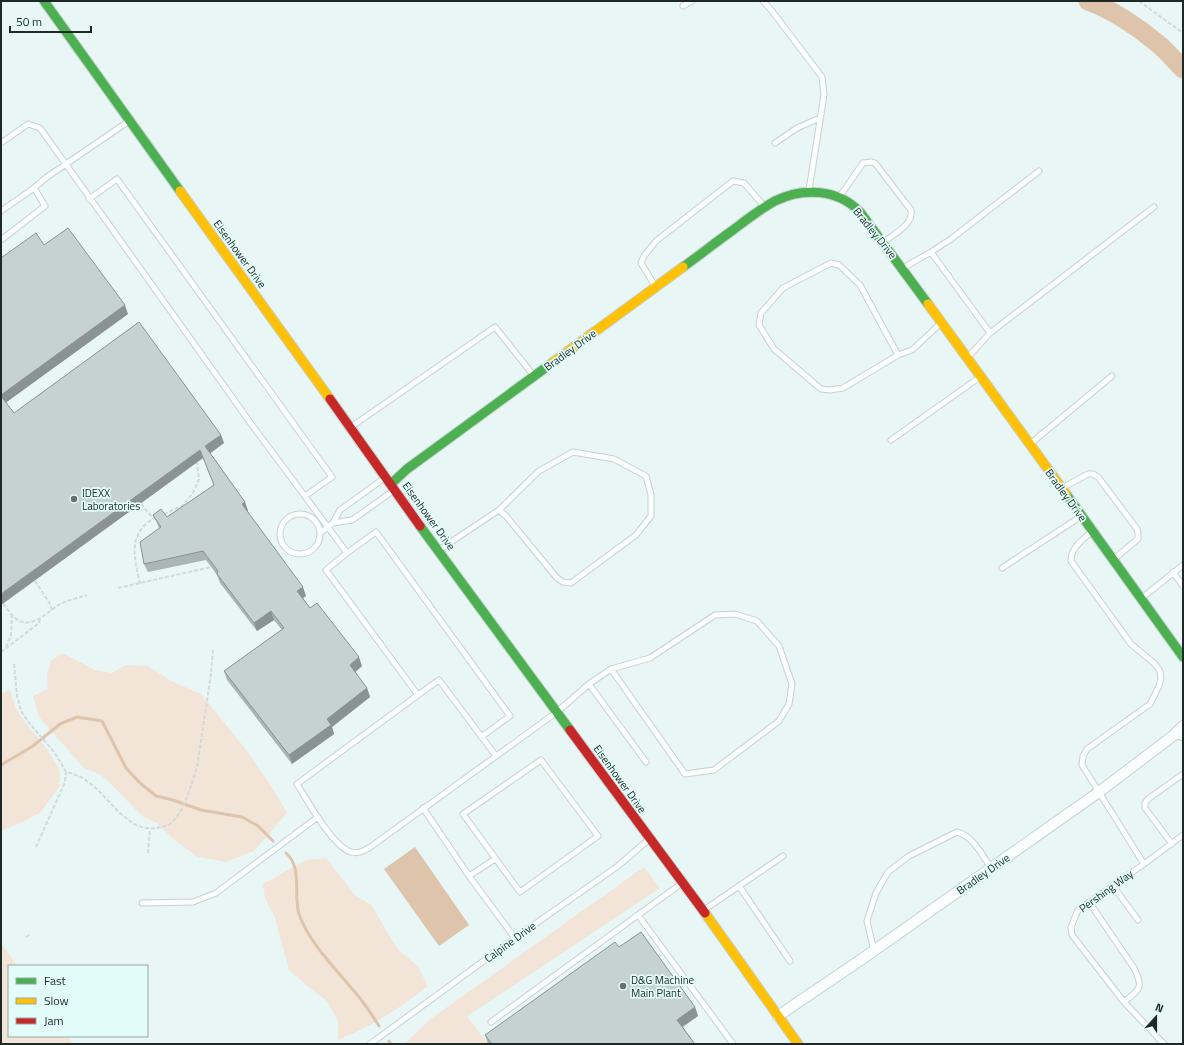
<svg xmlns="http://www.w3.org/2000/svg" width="1184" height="1045" font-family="'Titillium Web',sans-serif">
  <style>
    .green { fill: #f2e4d6 }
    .water { fill: #dfc4ac }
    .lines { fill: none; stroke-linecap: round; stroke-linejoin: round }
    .stream { stroke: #dfc4ac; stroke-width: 3 }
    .river { stroke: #dfc4ac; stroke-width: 19 }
    .lane-casing { stroke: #c6d2d1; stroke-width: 7 }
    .street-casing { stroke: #c6d2d1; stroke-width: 12 }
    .fast-casing { stroke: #c6d2d1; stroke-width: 11 }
    .slow-casing { stroke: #c6d2d1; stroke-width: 11 }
    .jam-casing { stroke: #c6d2d1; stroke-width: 11 }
    .path { stroke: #d4d8d7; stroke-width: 2; stroke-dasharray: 4 2; stroke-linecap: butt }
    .lane { stroke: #fcfefe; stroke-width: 5 }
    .street { stroke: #fcfefe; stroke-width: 10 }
    .fast { stroke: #4caf50; stroke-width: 9 }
    .slow { stroke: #ffc107; stroke-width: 9 }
    .jam { stroke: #c62828; stroke-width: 9 }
    .wall { fill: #aab5b4 }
    .shaded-wall { fill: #8b9392 }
    .building { fill: #c6d2d1; stroke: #8b9392 }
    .poi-dot { fill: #65706f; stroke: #e2fcf9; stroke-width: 1.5 }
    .labels { text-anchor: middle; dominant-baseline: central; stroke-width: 3.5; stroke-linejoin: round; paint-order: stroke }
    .street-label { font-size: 11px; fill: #1e2827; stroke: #e2fcf9 }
    .poi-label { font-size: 11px; fill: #1e2827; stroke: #e2fcf9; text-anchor: start }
  </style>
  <rect width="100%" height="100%" fill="#e8f6f5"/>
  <path class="green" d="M62,653L95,670L112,673L126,665L148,666L173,682L201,694L247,751L271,786L287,813L254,851L226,862L198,857L173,839L157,823L142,816L112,785L101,775L84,768L39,717L33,696L48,689L47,674L51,661Z
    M10,690L15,707L24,721L47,749L60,770L59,787L41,812L27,820L1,831V694Z
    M326,858L355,895L371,905L397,948L418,967L428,986C400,1009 371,1026 338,1040V1021L327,1001L311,989L289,970L275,918L265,898L263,884L306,860Z
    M644,867L660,888L467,1016L488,1044H404L432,1018Z
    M1,943L17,966H9V1036H68L73,1044H1Z"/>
  <path class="water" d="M415,847L469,925L439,946L384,869Z"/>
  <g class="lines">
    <path class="stream" d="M1,765L33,746L60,724L77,717L102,721L126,768L140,783L156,796L173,800L201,810L242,817L258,826L273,841
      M286,853C303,868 293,895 299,914C310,946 342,975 362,1001C368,1009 374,1018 379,1026
      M389,1041L391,1044"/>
    <path class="river" d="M1088,1C1111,9 1138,27 1157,43C1166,50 1174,60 1183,69"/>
    <g class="lane-casing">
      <path id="lane" d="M763,1L772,11L822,77L824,95L809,190
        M683,6L692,1
        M1,143L28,124L40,128L252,425L347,553
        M775,143L797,128L820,118
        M840,196L863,163L872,162L875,163L911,210C914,224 894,234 884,242
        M89,199L117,179L332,477L305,496
        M1,211L34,188L47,177L129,121
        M1,240L45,206L34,188
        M931,252L951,239L1039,171
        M903,268L931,252L990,333L968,357
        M655,286L641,263L644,256L656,241L733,181L744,183L764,206
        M990,333L1154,207
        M898,355L860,285L839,265L831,263L783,288L761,313L759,325L774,349L821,389L830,390L843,388L898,355L912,350L941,323
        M351,427L495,327L534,376
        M891,440L980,377
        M1030,444L1112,376
        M1062,488L1088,474H1093L1098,477L1137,529L1138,533V539L1114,559
        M280 534a20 20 0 1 1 40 0a20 20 0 1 1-40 0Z
        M333,523L352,520L393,491
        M1091,532C1082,541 1071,547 1071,561L1131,644L1155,664L1160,671L1161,678L1159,686L1150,704L1087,749L1083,756L1082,765L1144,864L1078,910L1071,927L1072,935L1124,1002L1164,1044
        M320,533L333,523L340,510L386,477
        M439,550L499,510L506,516L557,578L563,582L571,583L636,535L651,516V495L646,476L614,459L573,452L539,471L499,510
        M1002,568L1080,517
        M1173,572L1183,586
        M1142,598L1183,565
        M589,684L646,762
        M418,695L439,680L496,756
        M1175,735L1183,738
        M481,737L510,716L376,532L347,553L326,570L418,695L297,784C307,800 333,847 351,852C358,854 363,851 369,848L557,712L589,684L611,669L650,658L715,615L735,614L757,621L779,646L792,684L789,704L779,721L714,770L685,774L611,669
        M541,760L598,836L520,892L463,814Z
        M423,808L469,876L515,938
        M1172,844L1145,808V803L1148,799L1183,774
        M1144,864L1183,835
        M469,876L495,859
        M739,886L790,961
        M1113,886L1138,920
        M1089,902L1134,968C1144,988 1140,989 1124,1002
        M142,903L193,902L216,893L318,817
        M704,910L783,856
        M638,915L733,1044
        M874,951L867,921L876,893L888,872L909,856L957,832C973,836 982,855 991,868
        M491,1022L682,883
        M370,1044L515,938L618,866L648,840"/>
    </g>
    <g class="street-casing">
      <path id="street" d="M778,1016L862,959L1099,792L1174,735L1183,726"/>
    </g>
    <g class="fast-casing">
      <path id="fast" d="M44,1L180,191
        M683,267C700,255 716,242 733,230C746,220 760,209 775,201C803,187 838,189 860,212L928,304
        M391,484L407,469L552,363
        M1066,494L1183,657
        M420,526L570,730"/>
    </g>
    <g class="slow-casing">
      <path id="slow" d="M180,191L330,399
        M928,304L1066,494
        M552,363L683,267
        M705,913L798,1044"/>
    </g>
    <g class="jam-casing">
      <path id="jam" d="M330,399L420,526
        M570,730L705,913"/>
    </g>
    <path class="path" d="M1139,1L1183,33
      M141,504L153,518
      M164,514L182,506L193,493L199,479L197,463
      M35,581L50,604L52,610
      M140,584C134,557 127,533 156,517
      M118,588L211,567
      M3,604C7,608 10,614 15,618C31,631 47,612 60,604C68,600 78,598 87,595
      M6,647L11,635L12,615
      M1,652L39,623L40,618
      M14,664L17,696L21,711L30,724L55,753L66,772C74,774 81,776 88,782C110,797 127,833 157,828C161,827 168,826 171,823C184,813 192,782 197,767L211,674L213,650
      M36,847L65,782L66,772
      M148,853L150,829
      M26,937L31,934"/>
    <use href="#lane" class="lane"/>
    <use href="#street" class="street"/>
    <use href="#fast" class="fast"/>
    <use href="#slow" class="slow"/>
    <use href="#jam" class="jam"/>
  </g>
  <path class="wall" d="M44,245L128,314L6,402L14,413L221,435L224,443L210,453L245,502L248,511H247L306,596L303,598L310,608L362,666L355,672L367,688L370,697L332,727L334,734L292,764L227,680L224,671L282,630L274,620L257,631L220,583L217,575L206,560L148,572L144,564L159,528L157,523L153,515L167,517L214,485L203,458L1,605V258Z
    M619,947L695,1007L698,1016L683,1027L695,1044H488L485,1035Z"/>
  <path class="shaded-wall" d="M125,305L128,314L4,404L1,395Z
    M221,435L224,443L208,455L205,446Z
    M200,450L203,458L1,605V594Z
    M245,502L248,511L245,513L242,504Z
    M303,587L306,596L300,600L297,591Z
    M271,611L274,620L257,631L254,623Z
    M359,657L362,666L353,674L350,665Z
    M367,688L370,697L332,727L334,734L292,764L289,755L327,719Z
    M695,1007L698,1016L680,1028L677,1020Z"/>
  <path class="building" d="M68,228L125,305L1,395V258L36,233L44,245Z
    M139,322L221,435L205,446L245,502L242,504L303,587L297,591L310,608L317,603L359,657L350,665L367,688L327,719L331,725L289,755L224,671L284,628L271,611L254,623L217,574L218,571L203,551L144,564L140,542L161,527L153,515L161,509L167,517L214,485L200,450L1,594V396L14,413Z
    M641,932L695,1007L677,1020L695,1044H492L485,1035L615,942L619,947Z"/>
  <g class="poi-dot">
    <circle cx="74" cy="499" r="4"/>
    <circle cx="623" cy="986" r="4"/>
  </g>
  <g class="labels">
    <g class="street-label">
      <text transform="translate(875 233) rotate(51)">Bradley Drive</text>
      <text transform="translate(240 254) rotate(54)">Eisenhower Drive</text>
      <text transform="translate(570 350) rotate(-36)">Bradley Drive</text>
      <text transform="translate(1066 495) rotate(54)">Bradley Drive</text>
      <text transform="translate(429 516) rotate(54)">Eisenhower Drive</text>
      <text transform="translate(620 779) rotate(54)">Eisenhower Drive</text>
      <text transform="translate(983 874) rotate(-35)">Bradley Drive</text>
      <text transform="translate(1106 891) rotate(-36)">Pershing Way</text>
      <text transform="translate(510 942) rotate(-36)">Calpine Drive</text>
    </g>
    <g class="poi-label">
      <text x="82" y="493">IDEXX<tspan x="82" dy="13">Laboratories</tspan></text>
      <text x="631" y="980">D&amp;G Machine<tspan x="631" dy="13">Main Plant</tspan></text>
    </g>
  </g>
  <rect width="1184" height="1045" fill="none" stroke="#1e2827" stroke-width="4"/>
  <rect x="8" y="965" width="140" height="72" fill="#e2fcf9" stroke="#94a7a5"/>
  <rect x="16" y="978" width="20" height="6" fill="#4caf50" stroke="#94a7a5"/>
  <text x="44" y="985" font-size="12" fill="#1e2827">Fast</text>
  <rect x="16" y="998" width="20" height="6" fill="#ffc107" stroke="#94a7a5"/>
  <text x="44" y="1005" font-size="12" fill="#1e2827">Slow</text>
  <rect x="16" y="1018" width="20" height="6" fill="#c62828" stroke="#94a7a5"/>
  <text x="44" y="1025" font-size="12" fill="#1e2827">Jam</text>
  <g transform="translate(1156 1017) rotate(21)" stroke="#e2fcf9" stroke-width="3" paint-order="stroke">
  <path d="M0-3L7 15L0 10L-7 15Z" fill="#1e2827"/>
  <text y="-6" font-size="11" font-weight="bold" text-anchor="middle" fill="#1e2827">N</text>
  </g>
  <path d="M10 26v6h81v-6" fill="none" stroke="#1e2827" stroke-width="2"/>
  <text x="16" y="26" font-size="12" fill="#1e2827" stroke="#e2fcf9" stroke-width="3" paint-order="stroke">50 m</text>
</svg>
